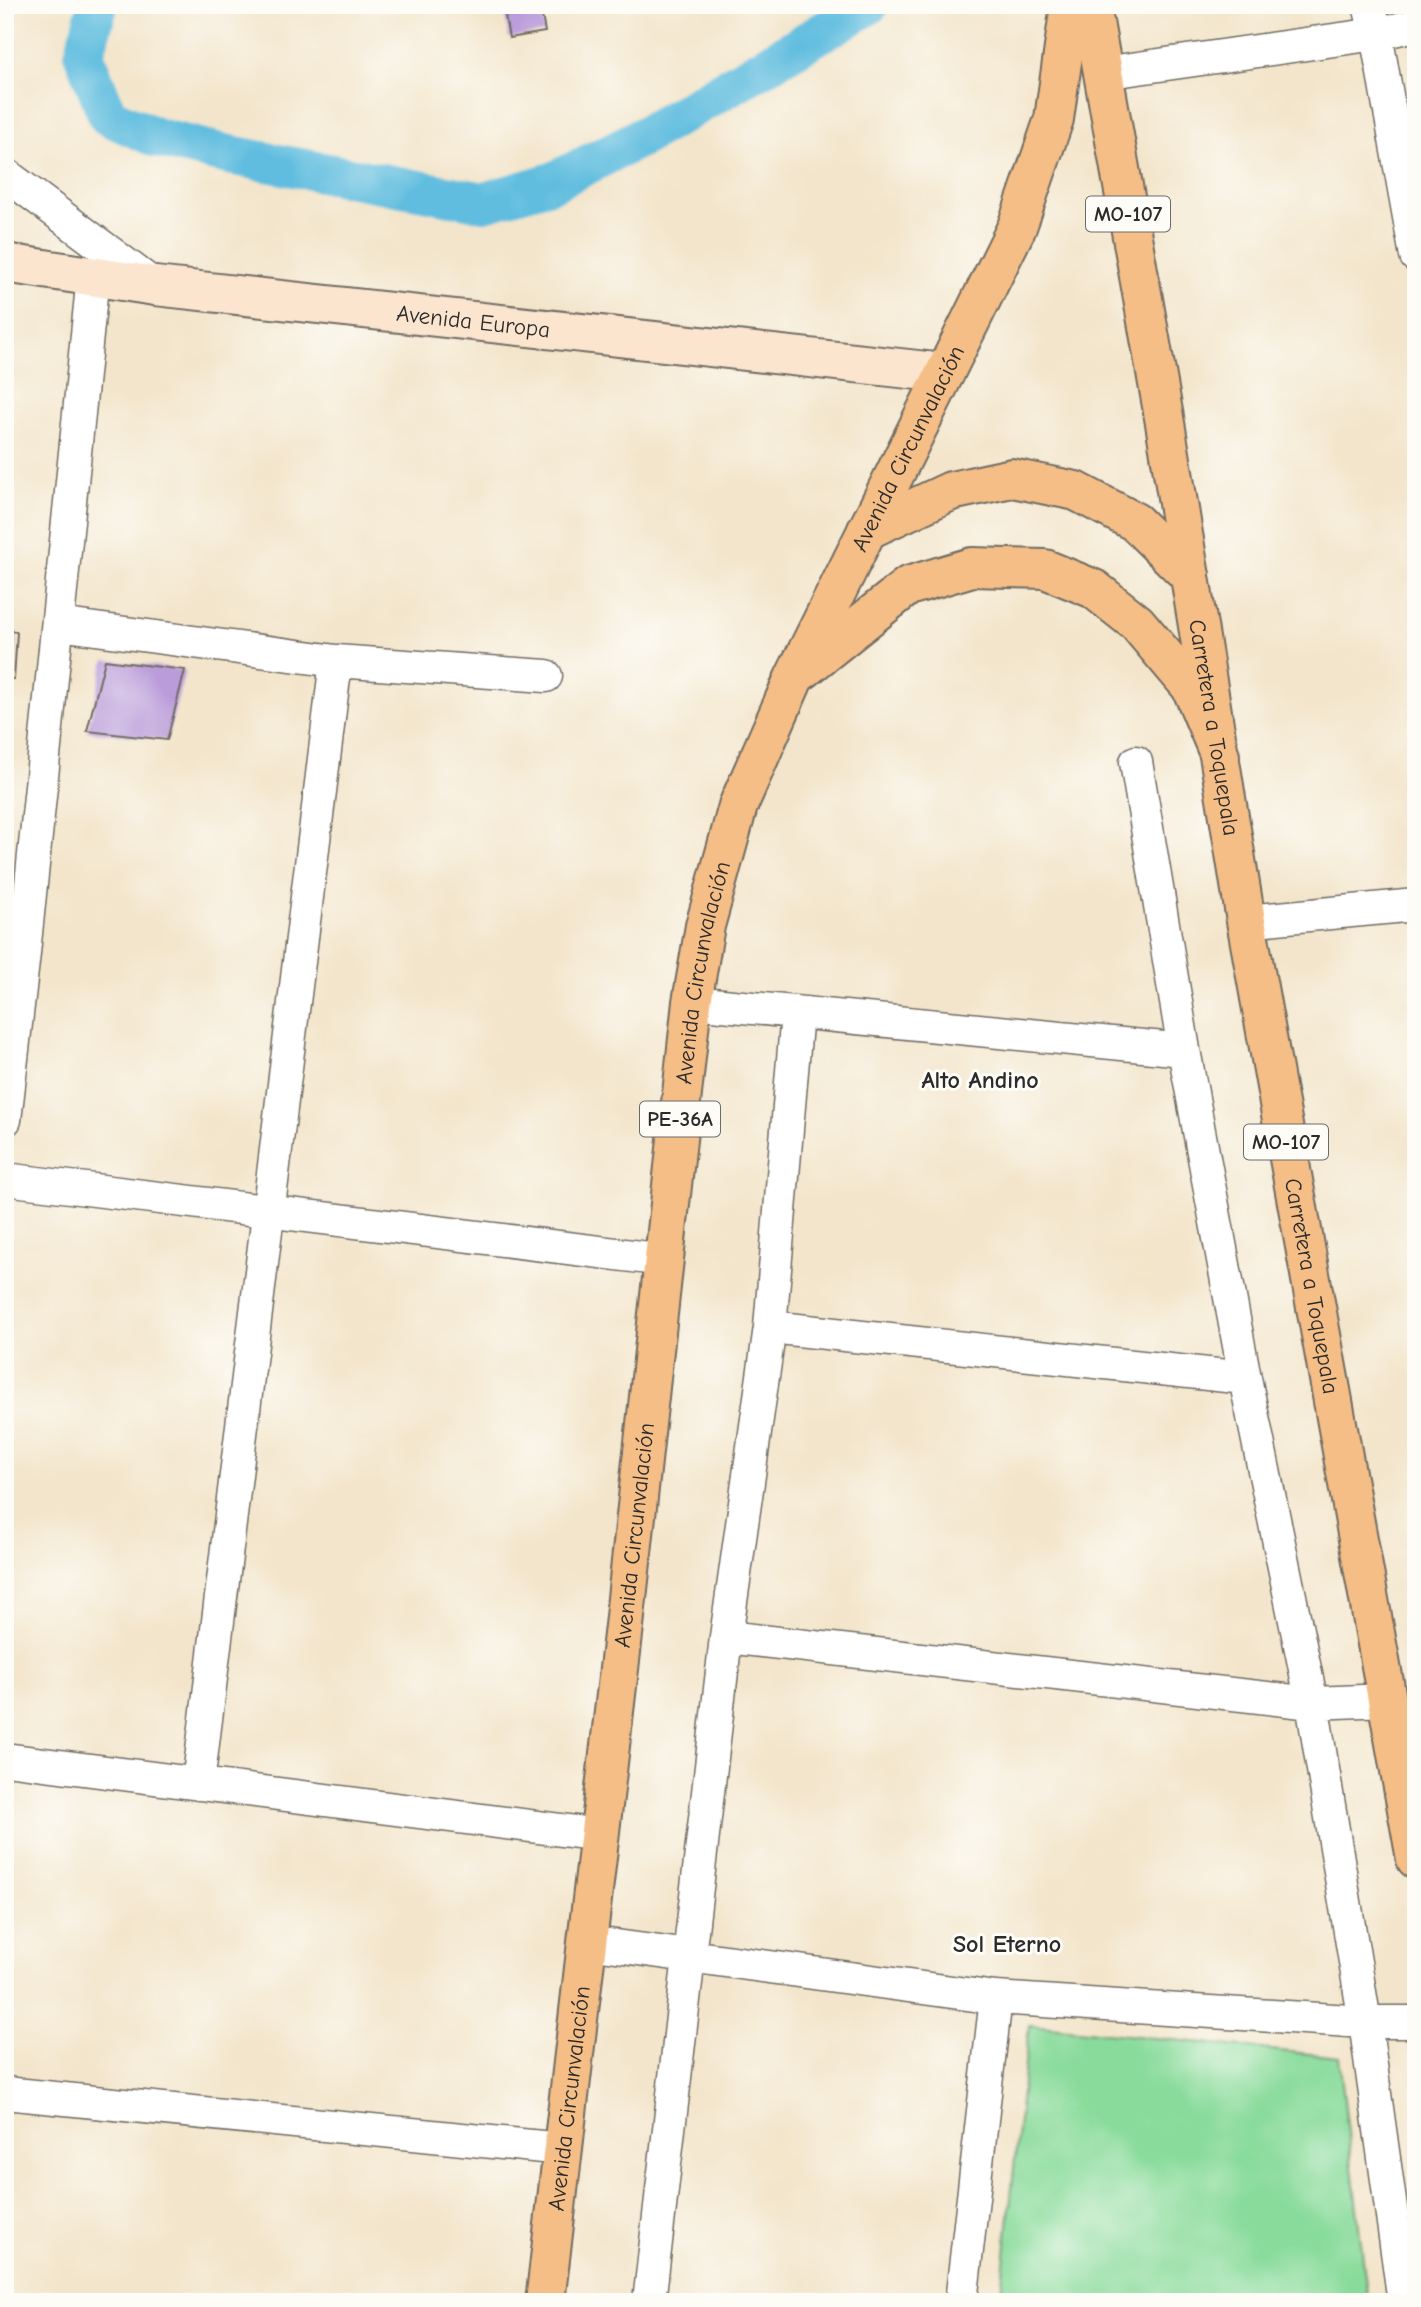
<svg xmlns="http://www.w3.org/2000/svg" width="1421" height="2307" font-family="'Comic Neue',sans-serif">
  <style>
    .green { fill: #89db9b; stroke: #5a8363; stroke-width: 2 }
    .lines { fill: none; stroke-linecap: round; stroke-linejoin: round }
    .canal { stroke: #61bddf; stroke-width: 40 }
    .building { fill: #ba9cda }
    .street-casing { stroke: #716c63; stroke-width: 35 }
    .secondary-casing { stroke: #716c63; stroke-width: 42 }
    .primary-casing { stroke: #716c63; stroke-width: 42 }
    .highway-casing { stroke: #716c63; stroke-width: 42 }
    .street { stroke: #fff; stroke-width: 32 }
    .secondary { stroke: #fbe5cf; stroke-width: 38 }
    .primary { stroke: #f5be86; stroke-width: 38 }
    .highway { stroke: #f5be86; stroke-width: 38 }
    .labels { text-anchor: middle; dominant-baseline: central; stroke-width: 6; stroke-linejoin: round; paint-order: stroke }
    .shield { fill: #fdfcf7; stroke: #6a6a68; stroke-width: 2 }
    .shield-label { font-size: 21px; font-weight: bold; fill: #2b2b2b }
    .street-label { font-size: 23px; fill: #2b2b2b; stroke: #fdfcf7 }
    .neighbourhood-label { font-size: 24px; font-weight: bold; fill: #2b2b2b; stroke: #fdfcf7 }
  </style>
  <rect width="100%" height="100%" fill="#fdfcf7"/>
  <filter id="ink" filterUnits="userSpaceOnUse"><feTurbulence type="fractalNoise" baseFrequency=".0143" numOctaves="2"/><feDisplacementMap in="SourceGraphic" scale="14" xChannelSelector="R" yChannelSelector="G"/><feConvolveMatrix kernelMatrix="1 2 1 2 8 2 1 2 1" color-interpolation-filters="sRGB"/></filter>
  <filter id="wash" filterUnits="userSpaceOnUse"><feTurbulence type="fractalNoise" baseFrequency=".00686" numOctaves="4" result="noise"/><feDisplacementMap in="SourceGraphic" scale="28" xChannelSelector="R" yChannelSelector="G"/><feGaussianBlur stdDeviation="1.57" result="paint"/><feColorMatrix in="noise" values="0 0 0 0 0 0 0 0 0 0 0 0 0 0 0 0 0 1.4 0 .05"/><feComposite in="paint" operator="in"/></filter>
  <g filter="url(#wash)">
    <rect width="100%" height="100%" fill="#f3e5cb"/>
    <path class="green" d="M1029,2025L1339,2057L1368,2302H1000Z"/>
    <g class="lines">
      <path class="canal" d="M98,5L84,55L108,116L157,138L229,155L484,202L553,182L644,136L869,5"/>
    </g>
    <g id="blocks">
      <path class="building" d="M503,5H540L545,32L509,38Z
        M5,535L13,536L9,579L5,578Z
        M5,630L17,632L14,679H5Z
        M105,660L185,670L167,740L87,731Z"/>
    </g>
  </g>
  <g filter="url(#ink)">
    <use href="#blocks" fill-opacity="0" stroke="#716c63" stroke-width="2"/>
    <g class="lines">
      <g class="street-casing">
        <path id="street" d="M1369,5L1376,34L1416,256
          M1103,73L1376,34L1416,25
          M5,174L155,286
          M58,624L336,661L546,676
          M1136,762L1184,1050L1245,1378L1312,1703L1365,2022L1404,2302
          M1246,921L1416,905
          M692,1002L1184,1050
          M5,1120L24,953L93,276
          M5,1179L665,1260
          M770,1327L1245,1378
          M726,1637L1312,1703L1388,1700
          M5,1759L600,1835
          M198,1784L336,661
          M587,1942L996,1998L1365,2022H1416
          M5,2093L562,2149
          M649,2302L726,1637L770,1327L797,1013
          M961,2302L996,1998"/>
      </g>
      <g class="secondary-casing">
        <g id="secondary">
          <path id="s1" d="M5,263L155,286L945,373"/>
        </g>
      </g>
      <g class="primary-casing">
        <g id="primary">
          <path id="s2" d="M1091,5L1165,423L1246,921L1416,1859"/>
        </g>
      </g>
      <g class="highway-casing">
        <g id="highway">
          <path d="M867,530L951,491L1012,478L1076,491L1135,522L1190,576"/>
          <path d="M803,670L908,586L972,567L1045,569L1094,589L1137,623L1191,687L1220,756"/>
          <path id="s3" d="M545,2302L624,1626L692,1002L705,926L738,806L794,678L1017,227L1054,119L1070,5"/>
        </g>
      </g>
      <use href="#street" class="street"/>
      <use href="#secondary" class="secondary"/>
      <use href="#primary" class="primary"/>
      <use href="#highway" class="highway"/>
    </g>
  </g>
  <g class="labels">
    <g class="shield">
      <rect x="1086" y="196.5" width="84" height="35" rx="5"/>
      <rect x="640" y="1101.5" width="80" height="35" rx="5"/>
      <rect x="1244" y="1124.5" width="84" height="35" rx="5"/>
    </g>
    <g class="shield-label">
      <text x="1128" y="214">MO-107</text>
      <text x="680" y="1119">PE-36A</text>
      <text x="1286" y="1142">MO-107</text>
    </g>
    <g class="street-label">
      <text stroke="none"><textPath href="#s1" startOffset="472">Avenida Europa</textPath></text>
      <text stroke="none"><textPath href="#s3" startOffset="1906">Avenida Circunvalación</textPath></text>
      <text stroke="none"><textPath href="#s2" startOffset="733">Carretera a Toquepala</textPath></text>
      <text stroke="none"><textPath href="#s3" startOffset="1339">Avenida Circunvalación</textPath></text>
      <text stroke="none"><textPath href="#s2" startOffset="1300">Carretera a Toquepala</textPath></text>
      <text stroke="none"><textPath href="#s3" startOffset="772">Avenida Circunvalación</textPath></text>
      <text stroke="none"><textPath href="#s3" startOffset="205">Avenida Circunvalación</textPath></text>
    </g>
    <g class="neighbourhood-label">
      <text x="980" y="1080">Alto Andino</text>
      <text x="1007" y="1944">Sol Eterno</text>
    </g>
  </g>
  <rect width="1421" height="2307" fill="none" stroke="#fdfcf7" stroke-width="28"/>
</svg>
